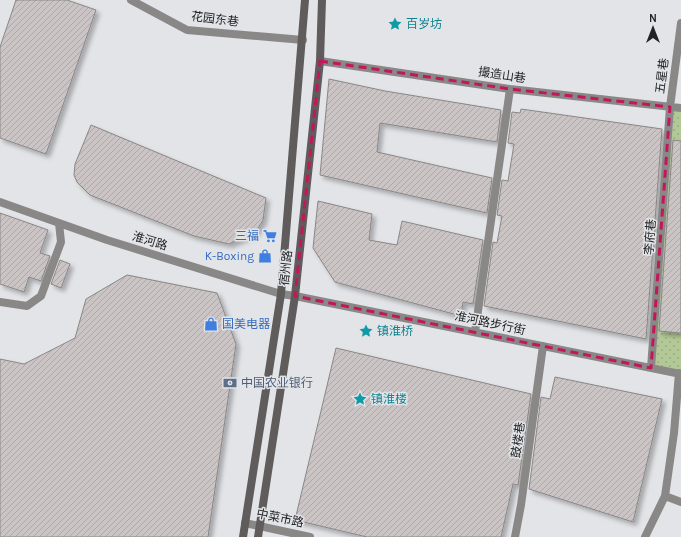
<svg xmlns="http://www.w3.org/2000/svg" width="681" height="537" font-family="Karla,'Noto Sans SC',sans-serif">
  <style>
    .park { fill: url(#park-dots) }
    .building { fill: url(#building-hatch); stroke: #8b8686; filter: url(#shadow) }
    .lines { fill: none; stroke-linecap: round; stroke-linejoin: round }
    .pedestrian { stroke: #898886; stroke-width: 8 }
    .tertiary { stroke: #898886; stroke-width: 8 }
    .secondary { stroke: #5f5c5b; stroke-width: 8 }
    .marked { fill: none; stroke: #c2185b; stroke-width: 3; stroke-dasharray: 8 5; stroke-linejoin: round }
    .labels { text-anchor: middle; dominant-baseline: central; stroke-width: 3; stroke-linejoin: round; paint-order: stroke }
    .street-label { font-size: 12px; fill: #222324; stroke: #e2e4e8 }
    .culture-label { font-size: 12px; fill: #0d838f; stroke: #e2e4e8; text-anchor: start }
    .shop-label { font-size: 12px; fill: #366cbe; stroke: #e2e4e8; text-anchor: end }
    .service-label { font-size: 12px; fill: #4e5e75; stroke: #e2e4e8; text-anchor: start }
  </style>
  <defs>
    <pattern id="park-dots" width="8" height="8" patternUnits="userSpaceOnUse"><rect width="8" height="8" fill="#b3c897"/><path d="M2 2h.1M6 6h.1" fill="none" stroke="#9aac82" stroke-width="1.8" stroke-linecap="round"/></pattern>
    <pattern id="building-hatch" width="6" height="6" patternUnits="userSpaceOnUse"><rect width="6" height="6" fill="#cac5c4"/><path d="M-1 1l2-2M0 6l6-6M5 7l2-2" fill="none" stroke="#ada9a8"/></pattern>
    <filter id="shadow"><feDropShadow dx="3.5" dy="3.5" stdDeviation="2" flood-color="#0004"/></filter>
  </defs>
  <rect width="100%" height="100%" fill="#e2e4e8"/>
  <path class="park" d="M670,107L681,108V374L651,368Z"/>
  <path class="building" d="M16,0H67L96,10L46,154L0,138V47Z
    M329,79L385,91L501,110L497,142L380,123L377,152L492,178L487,213L320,175Z
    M521,109L662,129L646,339L484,306L493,242L497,243L502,216L497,215L502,180L508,181L514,144L508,143L512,112L520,113Z
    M91,125L266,198L263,220L255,233L229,244L194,236L90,195L77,182L74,175L75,164Z
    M673,140L681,141V333L659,331Z
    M318,201L372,214L369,240L397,245L402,221L483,240L473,304L463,302L461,316L335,282L313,248Z
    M0,213L48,230L40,253L50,256L41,281L29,277L24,292L0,284Z
    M60,260L70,264L61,288L51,284Z
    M127,275L217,293L236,344L208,537H0V359L24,364L75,338L86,299Z
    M336,348L531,394L518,485L513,484L501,537H367L295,520Z
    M555,377L662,399L633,522L529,489L541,397L550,399Z"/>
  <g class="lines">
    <path class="pedestrian" d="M131,0L187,30L303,40
      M320,61L510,89L681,108
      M295,296L681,374
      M475,332L510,89
      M651,368L670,107L681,23
      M665,496L681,502
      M515,537L521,505L543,346
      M645,537L665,496L674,433L679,373"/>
    <path class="tertiary" d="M0,202L107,240L281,294L295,296
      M0,302L27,306L41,296L61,242L59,223
      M245,523L310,537"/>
    <path class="secondary" d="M243,537L281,294L305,0
      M258,537L295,296L320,61L322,0"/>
  </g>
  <path class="marked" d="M320,61L510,89L670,107L651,368L295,296Z"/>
  <defs>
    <g id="sight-bare" transform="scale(1.08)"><path d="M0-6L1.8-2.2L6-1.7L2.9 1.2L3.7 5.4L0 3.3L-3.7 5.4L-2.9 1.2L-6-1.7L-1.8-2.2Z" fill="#0f9aa8" stroke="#e2e4e8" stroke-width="2.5" paint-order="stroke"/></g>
    <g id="supermarket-bare" transform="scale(1.08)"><path d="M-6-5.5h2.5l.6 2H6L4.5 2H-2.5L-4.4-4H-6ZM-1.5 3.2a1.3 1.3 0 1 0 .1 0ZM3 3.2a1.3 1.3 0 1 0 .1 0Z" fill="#3f7fe0" stroke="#e2e4e8" stroke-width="2.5" paint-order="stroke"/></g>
    <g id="shop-bare" transform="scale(1.08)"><path d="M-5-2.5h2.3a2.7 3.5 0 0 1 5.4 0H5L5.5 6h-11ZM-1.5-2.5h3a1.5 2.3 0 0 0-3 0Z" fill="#3f7fe0" stroke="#e2e4e8" stroke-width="2.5" paint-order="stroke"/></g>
    <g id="bank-bare" transform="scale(1.08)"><path d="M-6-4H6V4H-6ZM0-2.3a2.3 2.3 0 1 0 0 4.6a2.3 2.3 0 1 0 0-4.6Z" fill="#5c6f8a" stroke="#e2e4e8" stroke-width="2.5" paint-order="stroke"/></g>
  </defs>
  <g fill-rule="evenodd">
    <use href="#sight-bare" x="395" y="24"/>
    <use href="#supermarket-bare" x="270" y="236"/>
    <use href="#shop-bare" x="265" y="256"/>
    <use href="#shop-bare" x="211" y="324"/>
    <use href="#sight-bare" x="366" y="331"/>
    <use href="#bank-bare" x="230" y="383"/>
    <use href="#sight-bare" x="360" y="399"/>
  </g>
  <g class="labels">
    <g class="street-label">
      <text transform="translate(215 19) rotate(7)">花园东巷</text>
      <text transform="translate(502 75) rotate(8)">撮造山巷</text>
      <text transform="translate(662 76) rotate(-83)">五星巷</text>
      <text transform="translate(650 237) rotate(-86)">李府巷</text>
      <text transform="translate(150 241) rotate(17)">淮河路</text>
      <text transform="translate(286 268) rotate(-84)">宿州路</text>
      <text transform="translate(490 323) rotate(12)">淮河路步行街</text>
      <text transform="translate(518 440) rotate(-82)">鼓楼巷</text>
      <text transform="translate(280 518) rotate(12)">中菜市路</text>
    </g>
    <g class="culture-label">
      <text x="406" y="24">百岁坊</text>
      <text x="377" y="331">镇淮桥</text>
      <text x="371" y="399">镇淮楼</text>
    </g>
    <g class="shop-label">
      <text x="259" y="236">三福</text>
      <text x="254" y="256">K-Boxing</text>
      <text x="222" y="324" text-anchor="start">国美电器</text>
    </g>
    <g class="service-label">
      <text x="241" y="383">中国农业银行</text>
    </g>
  </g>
  <g transform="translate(653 28)" stroke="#e2e4e8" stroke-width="3" paint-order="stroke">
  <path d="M0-3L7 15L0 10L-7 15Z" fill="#222324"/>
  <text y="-6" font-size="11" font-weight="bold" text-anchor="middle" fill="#222324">N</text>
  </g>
</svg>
